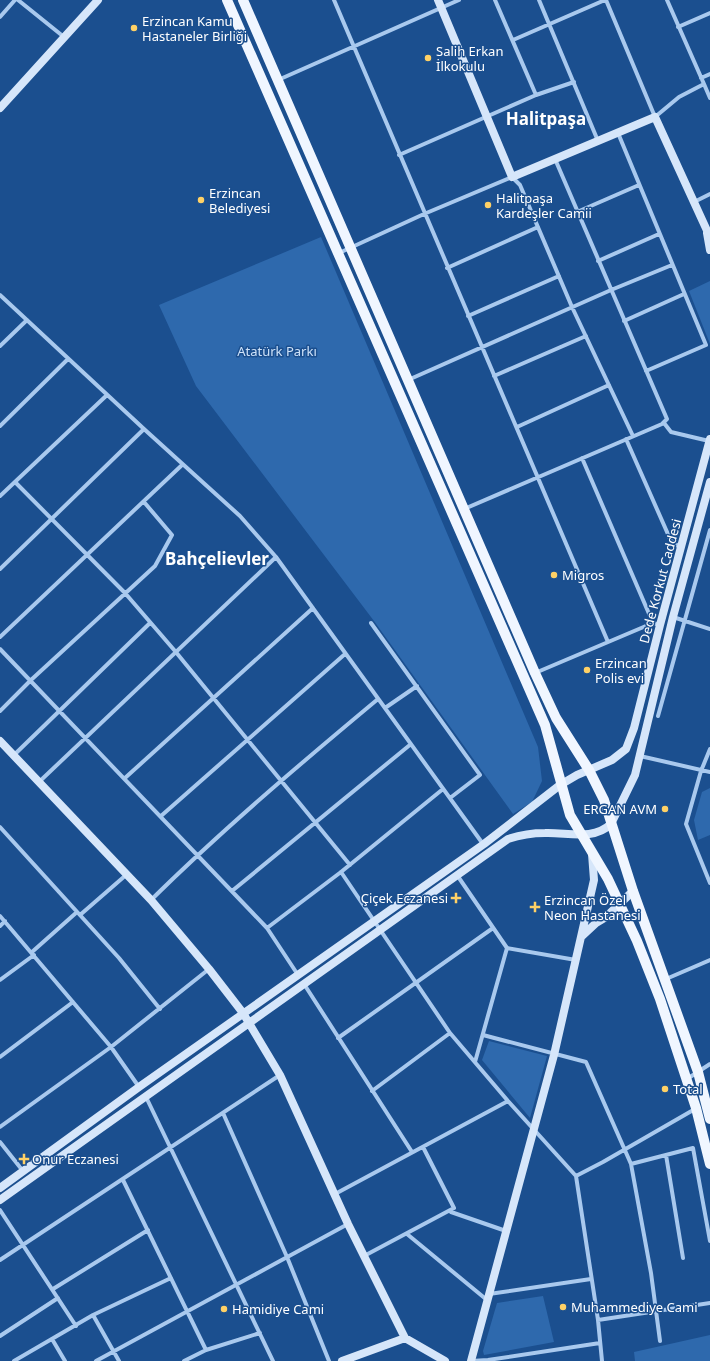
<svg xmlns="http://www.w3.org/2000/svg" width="710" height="1361" font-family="'Noto Sans',sans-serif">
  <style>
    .green { fill: #2e69ad }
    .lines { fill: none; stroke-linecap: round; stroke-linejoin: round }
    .street { stroke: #a9c9ee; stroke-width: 4 }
    .secondary { stroke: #d6e6fa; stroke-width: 8 }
    .primary { stroke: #f0f6ff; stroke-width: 10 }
    .poi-dot { fill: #ffd166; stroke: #1b4f8f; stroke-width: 1.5 }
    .labels { text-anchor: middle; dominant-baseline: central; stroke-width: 3; stroke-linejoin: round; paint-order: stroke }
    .poi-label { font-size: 13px; fill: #fff; stroke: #1b4f8f; text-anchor: start }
    .park-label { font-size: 13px; fill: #cfe3fa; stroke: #1b4f8f }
    .street-label { font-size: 13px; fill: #fff; stroke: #1b4f8f }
    .district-label { font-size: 17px; font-weight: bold; fill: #fff; stroke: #1b4f8f }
  </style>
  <rect width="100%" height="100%" fill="#1b4f8f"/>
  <path class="green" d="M321,237L538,747L542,781L532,802L513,814L374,621L196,386L159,305Z
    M710,281V344L689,291Z
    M710,788V835L698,840L694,820L702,792Z
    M489,1041L547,1056L530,1118L482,1060Z
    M543,1296L554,1342L484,1355L483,1351L497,1303Z
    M710,1335V1361H635L634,1352Z"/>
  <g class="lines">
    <path class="street" d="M18,0L64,37
      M334,0L608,642
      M495,0L536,95
      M539,0L598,141
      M606,0L655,117L679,97L704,84L667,0
      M0,17L15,0
      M678,27L710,13
      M513,40L605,0
      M701,78L710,74
      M278,80L459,0
      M704,84L710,98
      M618,133L706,345L646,371
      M399,155L536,95L574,82
      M694,202L710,194
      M577,212L639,185
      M339,253L424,214L512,177L520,185L572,307L633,436
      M598,261L659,234
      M447,268L538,227
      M0,295L144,429L240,516L276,557L483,844
      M468,316L559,276
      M624,321L684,294
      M0,346L27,320
      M494,376L586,336
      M408,380L611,290L672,265
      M664,423L671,432L709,441
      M0,426L68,359
      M517,427L609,385
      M626,439L671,541L681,548
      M582,458L653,623
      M15,482L125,593L175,651L350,865
      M0,496L107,395
      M464,509L662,424L667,419L555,159
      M0,569L144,429
      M673,617L710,629
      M371,623L480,775L450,798
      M0,637L182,465
      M0,649L267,928L298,975
      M535,673L653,623L660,625
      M385,708L417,686
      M0,711L31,680L155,566L172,535L144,502
      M658,716L710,530
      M710,749L701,771L686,824L710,883
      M14,755L150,623
      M640,756L710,772
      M125,778L313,608
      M39,782L276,557
      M161,816L345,654
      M0,827L119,958L160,1009
      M341,872L450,1033L508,1101L576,1176L598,1320L602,1361
      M457,875L507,948L576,960
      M232,891L411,744
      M151,900C223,829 300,764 378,699
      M80,915L126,875
      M0,916L111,1047L139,1087
      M0,926L5,921
      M267,928L341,872L443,789
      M32,952L77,912
      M666,979L710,960
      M0,980L34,955
      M304,984L412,1152
      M483,1035L586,1062L631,1164L651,1273L660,1341
      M338,1038L493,928
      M0,1057L73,1002
      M475,1062L507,948
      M687,1079L710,1064
      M372,1091L450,1033
      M146,1097L273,1361
      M223,1113L287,1257L329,1361
      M0,1127L111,1047L209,969
      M0,1142L23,1171
      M666,1155L683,1258
      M631,1164L693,1148L710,1241
      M576,1176L603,1162L695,1109
      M123,1180L206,1350
      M335,1194L508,1101
      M0,1210L76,1326
      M451,1212L506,1231
      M407,1234L487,1300
      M364,1256L454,1208L423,1147
      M0,1260L280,1075
      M53,1289L148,1230
      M489,1294L591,1279
      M93,1315L119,1361
      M598,1320L710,1303
      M0,1336L58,1298
      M52,1339L65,1361
      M14,1361L93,1315L171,1278
      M96,1361L348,1224
      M184,1361L206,1350L260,1333
      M471,1361L488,1360L600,1343"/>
    <path class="secondary" d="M438,0L512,177L655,117L710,237
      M0,108L98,0
      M707,233L710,250
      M0,741L151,900L209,969L243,1013L280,1075L348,1224L405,1338L445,1361
      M582,936L596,923L606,917L633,891
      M0,1188L139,1087L484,844L560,785L577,775L612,760L626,749L634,728L660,625L710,439
      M0,1200L508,839C520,835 532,833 545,833C567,832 593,841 611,824L635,775L673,617L710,482
      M342,1361L405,1338
      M471,1361L554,1055L594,880L592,854"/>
    <path class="primary" d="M227,0L545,725L570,815L608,879L637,941L660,999L696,1108L710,1164
      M243,0L535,673L556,718L589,770L604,800L633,891L698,1072L710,1119"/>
  </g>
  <g class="poi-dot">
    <circle cx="134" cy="28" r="4"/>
    <circle cx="428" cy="58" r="4"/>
    <circle cx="201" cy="200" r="4"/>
    <circle cx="488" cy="205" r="4"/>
    <circle cx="554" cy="575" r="4"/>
    <circle cx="587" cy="670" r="4"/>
    <circle cx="665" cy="809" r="4"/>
    <path d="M454 892h4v4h4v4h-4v4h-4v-4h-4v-4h4z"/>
    <path d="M533 901h4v4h4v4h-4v4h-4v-4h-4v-4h4z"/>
    <circle cx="665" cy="1089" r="4"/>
    <path d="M22 1153h4v4h4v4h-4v4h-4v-4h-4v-4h4z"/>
    <circle cx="563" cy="1307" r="4"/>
    <circle cx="224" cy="1309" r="4"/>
  </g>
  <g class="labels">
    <g class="poi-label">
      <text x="142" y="21">Erzincan Kamu<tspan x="142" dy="15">Hastaneler Birliği</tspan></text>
      <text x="436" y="51">Salih Erkan<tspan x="436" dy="15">İlkokulu</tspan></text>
      <text x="209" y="193">Erzincan<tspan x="209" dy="15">Belediyesi</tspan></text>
      <text x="496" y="198">Halitpaşa<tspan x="496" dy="15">Kardeşler Camii</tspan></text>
      <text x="562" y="575">Migros</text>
      <text x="595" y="663">Erzincan<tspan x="595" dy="15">Polis evi</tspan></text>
      <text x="657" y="809" text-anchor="end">ERGAN AVM</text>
      <text x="448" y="898" text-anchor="end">Çiçek Eczanesi</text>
      <text x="544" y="900">Erzincan Özel<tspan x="544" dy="15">Neon Hastanesi</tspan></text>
      <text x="673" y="1089">Total</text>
      <text x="32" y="1159">Onur Eczanesi</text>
      <text x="571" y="1307">Muhammediye Cami</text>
      <text x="232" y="1309">Hamidiye Cami</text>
    </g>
    <g class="park-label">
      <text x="277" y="351">Atatürk Parkı</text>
    </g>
    <g class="street-label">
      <text transform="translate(660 581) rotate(-75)">Dede Korkut Caddesi</text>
    </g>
    <g class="district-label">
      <text x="546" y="118">Halitpaşa</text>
      <text x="217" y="558">Bahçelievler</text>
    </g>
  </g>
</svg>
